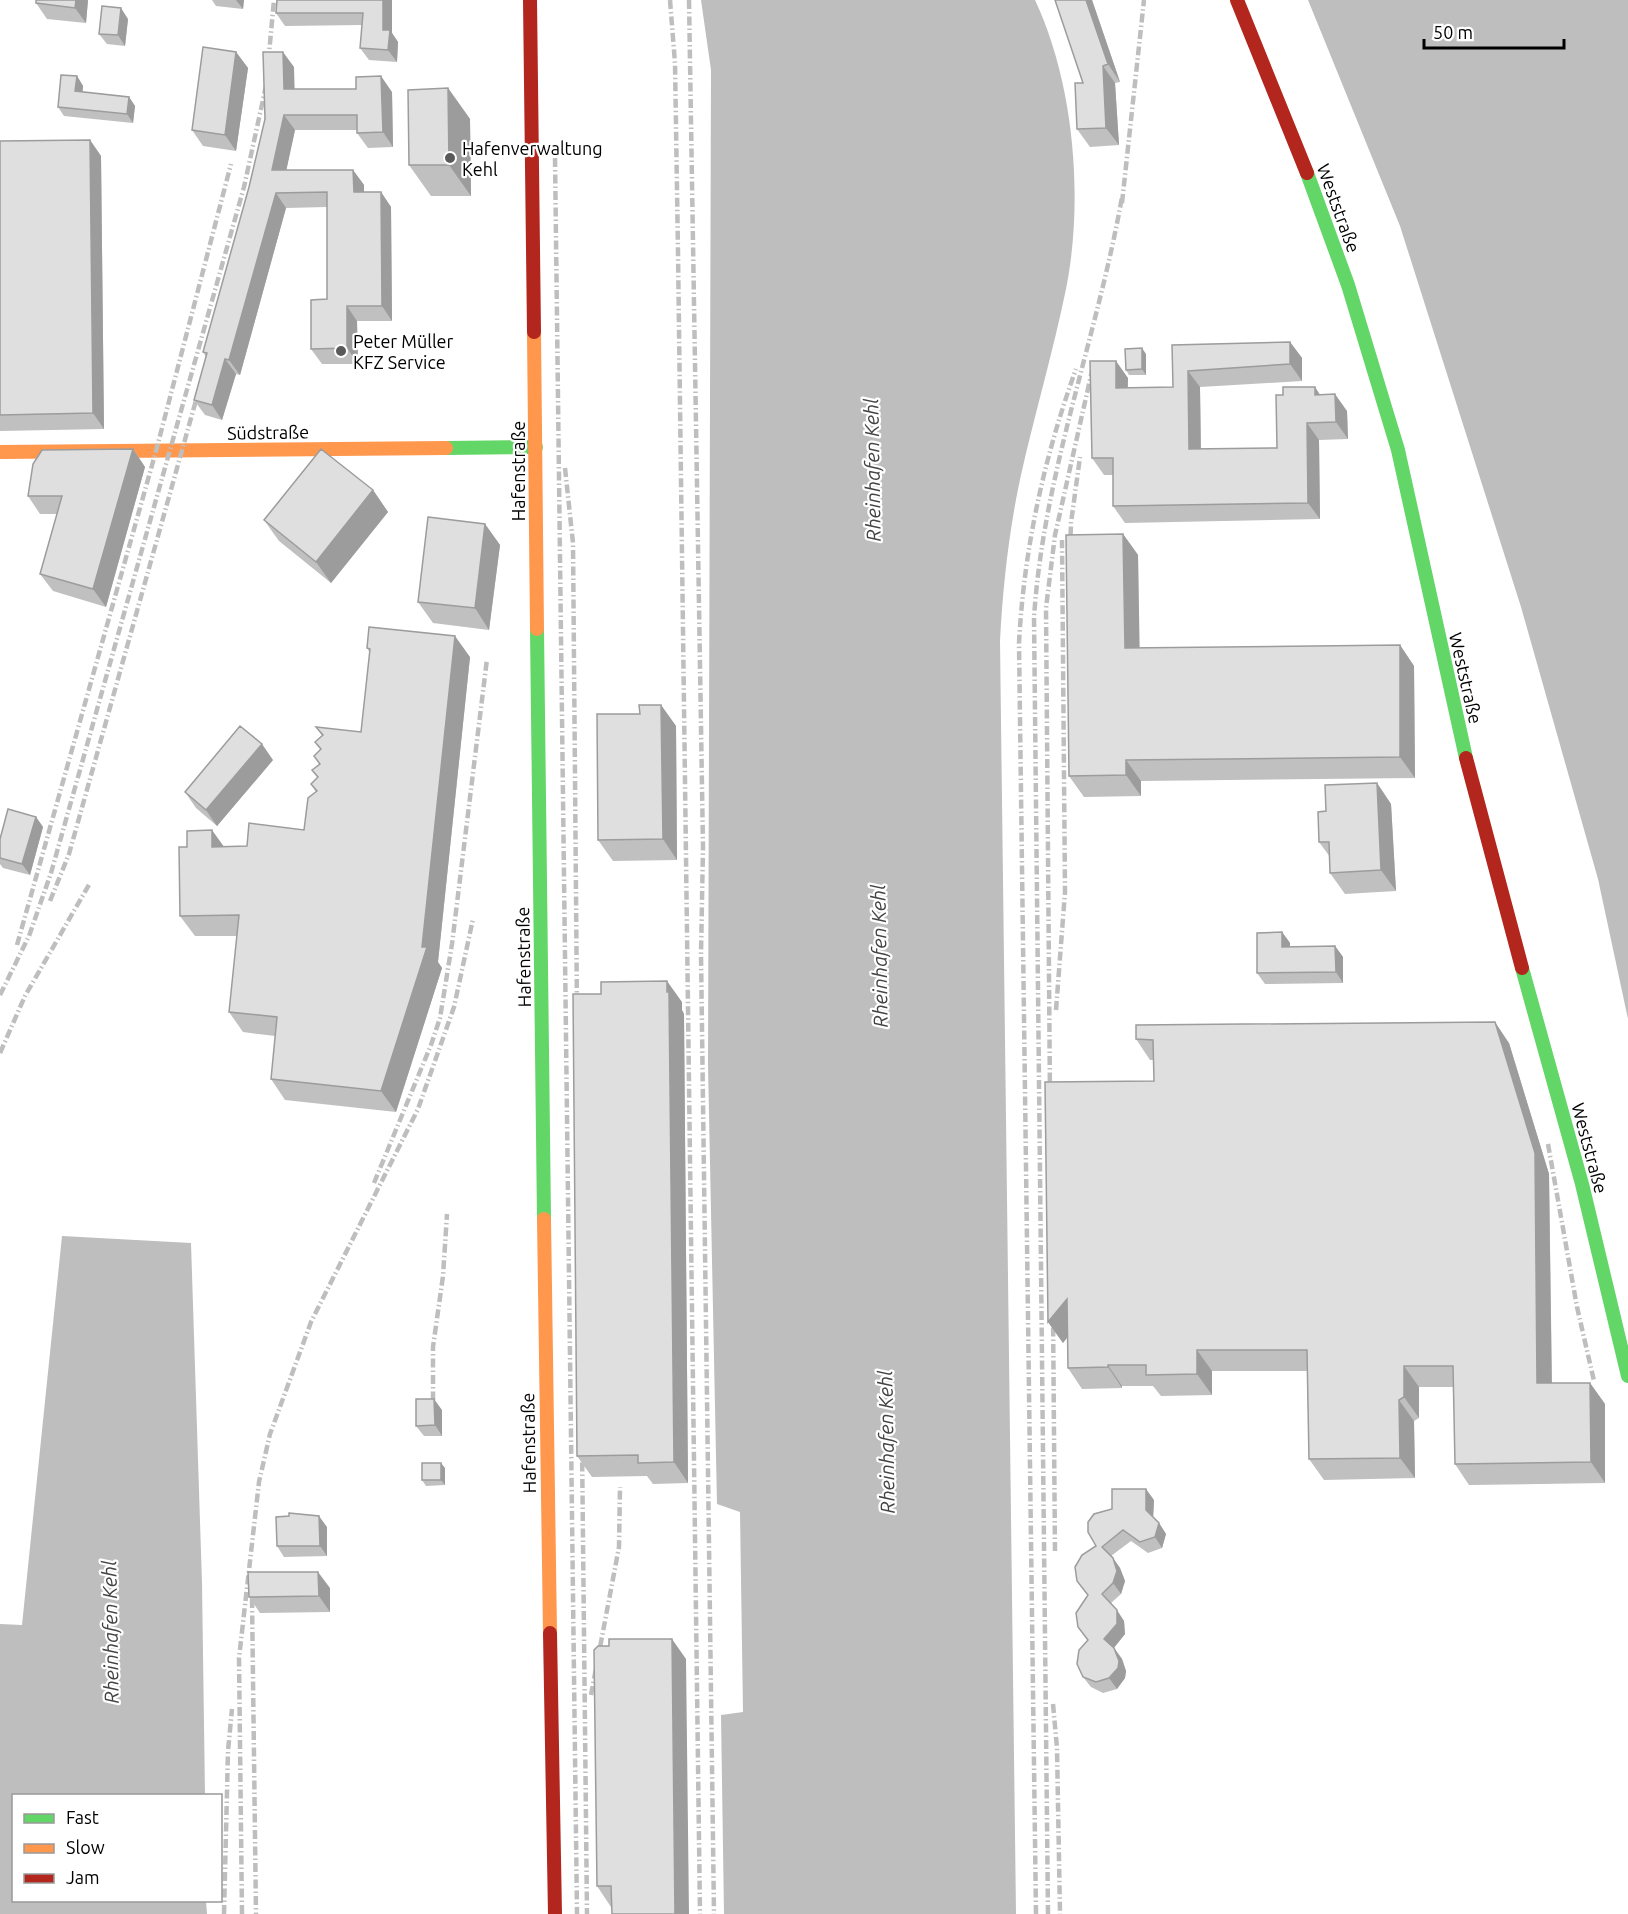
<svg xmlns="http://www.w3.org/2000/svg" width="1628" height="1914" font-family="Ubuntu,sans-serif">
  <style>
    .water { fill: #bebebe }
    .lines { fill: none; stroke-linecap: round; stroke-linejoin: round }
    .fast { stroke: #63d668; stroke-width: 14 }
    .slow { stroke: #ff974d; stroke-width: 14 }
    .jam { stroke: #b3261e; stroke-width: 14 }
    .rail { stroke: #bebebe; stroke-width: 4.5; stroke-dasharray: 9 3 1.5 3; stroke-linecap: butt }
    .wall { fill: #c0c0c0 }
    .shaded-wall { fill: #9c9c9c }
    .building { fill: #dfdfdf; stroke: #9c9c9c; stroke-width: 1.5 }
    .poi-dot { fill: #595959; stroke: #fff; stroke-width: 2 }
    .labels { text-anchor: middle; dominant-baseline: central; stroke-width: 4.5; stroke-linejoin: round; paint-order: stroke }
    .poi-label { font-size: 18px; fill: #000; stroke: #fff; text-anchor: start }
    .street-label { font-size: 18px; fill: #000; stroke: #fff }
    .water-label { font-size: 20px; font-style: italic; fill: #434343; stroke: #fff }
  </style>
  <rect width="100%" height="100%" fill="#fff"/>
  <path class="water" d="M701,0H1035C1074,83 1084,199 1066,289C1053,352 1035,413 1021,475C1009,530 1003,585 1000,641L1016,1914H724L721,1715L743,1712L740,1512L717,1504L708,1065L711,70Z
    M1308,0H1628V1019L1598,879L1521,607L1400,226Z
    M62,1236L191,1243L202,1583L205,1795L14,1796V1900L206,1901L207,1914H0V1624L22,1625Z"/>
  <g class="lines">
    <path class="fast" d="M1307,173L1348,285L1398,450L1466,758
      M446,448L536,447
      M537,629L544,1219
      M1522,968L1582,1184L1628,1376"/>
    <path class="slow" d="M534,332L537,629
      M0,452L446,448
      M544,1219L550,1633"/>
    <path class="jam" d="M530,0L534,332
      M1237,0L1307,173
      M1466,758L1522,968
      M550,1633L555,1914"/>
    <path class="rail" d="M670,0L675,63L678,252L700,1914
      M689,0L703,847L701,954L714,1914
      M555,158L577,1914
      M1122,203L1144,0
      M565,468L573,543L577,1011
      M1070,552L1071,523L1080,457
      M50,901L69,854L200,386
      M17,945L156,451L231,164
      M0,995L29,936L51,873L244,187L266,86L274,0
      M1056,1010L1065,892L1062,540
      M0,1053L25,996L90,883
      M1050,1098L1046,608L1055,535L1094,362
      M1548,1144L1577,1307L1594,1381
      M374,1183L431,1045L440,1018L452,944L487,659
      M1053,1311L1055,1554
      M433,1417V1347L443,1276L447,1214
      M582,1446L587,1914
      M252,1599L256,1914
      M591,1695L619,1547L620,1487
      M1053,1704L1057,1748L1060,1914
      M224,1914L228,1751L232,1709
      M242,1914L239,1658L259,1482L270,1434L311,1322L418,1109L454,1007L473,919
      M1036,1914L1019,643C1024,548 1044,458 1076,369
      M1048,1914L1034,618C1043,475 1097,338 1122,197"/>
  </g>
  <path class="wall" d="M36,0H88L86,23L47,19L36,3Z
    M212,0H244L243,9L216,6Z
    M277,0H392V33L398,42L397,62L369,60L360,48L362,25L285,26L276,13Z
    M1055,0H1092L1120,82L1115,83L1119,145L1090,147L1077,129L1083,83Z
    M128,19L125,46L107,44L99,34Z
    M236,52L248,68L236,151L203,146L192,130Z
    M294,67V89L392,92L393,147L368,148L357,133V130H295L286,170H353L364,185V192H381L391,207L392,321H357L358,364H322L311,349L327,299V207L286,208L240,375L236,374L222,420L205,415L194,400L206,357L203,352Z
    M77,76L83,86L82,92L129,97L135,106L133,123L64,116L58,107Z
    M448,88L470,119L471,196H431L409,165Z
    M90,140L101,156L104,429L0,431V141Z
    M1290,342L1302,358V381L1200,387L1201,449L1277,448L1320,395L1347,411L1348,439L1319,440L1320,519L1125,523L1113,506V475H1104L1092,458L1128,378V388L1173,387L1172,345Z
    M1146,354V375H1129L1126,370Z
    M133,449L145,467L106,607L53,591L40,574L57,514H40L28,496Z
    M373,490L388,512L331,583L279,541L264,520Z
    M485,524L500,545L489,630L433,623L418,602Z
    M1123,534L1138,555L1139,648L1400,645L1414,666L1415,778L1141,781V796L1084,797L1069,776Z
    M367,648L470,657L438,962L442,968L396,1112L285,1100L271,1079L275,1036L243,1032L229,1012L237,936H195L180,916L187,847L247,846L304,830L316,792L311,784L318,778L312,770L319,764L314,756L321,750L315,742L322,736L316,727L361,732L370,653Z
    M661,705L676,726L677,860L613,861L598,840L640,714Z
    M273,760L217,826L196,808L185,792Z
    M1377,783L1391,804L1396,891L1345,894L1330,873V857L1319,842L1326,811Z
    M36,817L43,827L30,875L3,868L0,864V839Z
    M1282,932L1290,943V947L1335,946L1343,957V983L1265,984L1257,973Z
    M682,1002V1010L684,1014L688,1483L653,1484L647,1476L592,1477L577,1456Z
    M1136,1039L1509,1043L1549,1174L1552,1383H1590L1605,1404V1483L1469,1485L1455,1464L1454,1387H1419V1418L1414,1421L1415,1478L1324,1480L1309,1459L1307,1371H1212V1395L1161,1396L1153,1386H1122V1388L1082,1389L1068,1368L1067,1337L1063,1343L1048,1322L1154,1081V1060H1150Z
    M442,1410V1436H424L416,1426Z
    M445,1468V1485L426,1486L422,1480Z
    M1154,1500L1153,1518L1159,1523L1166,1534L1162,1548L1148,1553L1131,1541L1111,1556L1120,1568L1125,1581L1121,1594L1111,1603L1124,1621L1125,1634L1114,1648L1122,1659L1126,1671L1125,1678L1117,1689L1103,1693L1091,1687L1083,1677L1088,1641L1078,1627L1088,1596L1077,1581L1096,1546L1112,1509Z
    M289,1516L327,1527V1556L284,1557L277,1546Z
    M330,1588V1612L260,1613L249,1597Z
    M686,1659L611,1907L597,1886Z"/>
  <path class="shaded-wall" d="M76,0H88L86,23L75,8Z
    M236,0H244L243,9Z
    M383,0H392V33L398,42L397,62L388,50L383,30Z
    M1086,0H1092L1120,82L1108,64Z
    M121,8L128,19L125,46L118,35Z
    M236,52L248,68L236,151L225,135Z
    M283,52L294,67L295,104L284,89Z
    M1103,66L1115,83L1119,145L1106,128Z
    M77,76L83,86L82,101L75,91Z
    M381,76L392,92L393,147L383,132Z
    M448,88L470,119L471,196L449,165Z
    M129,97L135,106L133,123L127,114Z
    M284,115L295,130L283,186L272,170Z
    M90,140L101,156L104,429L93,413Z
    M353,170L364,185V207L354,192Z
    M381,192L391,207L392,321L382,306Z
    M276,193L286,208L240,375L229,360Z
    M347,306L357,321L358,364L347,348Z
    M1290,342L1302,358V381L1290,364Z
    M1142,348L1146,354V375L1142,369Z
    M225,359L236,374L222,420L212,405Z
    M1116,361L1128,378L1127,405L1116,388Z
    M1188,371L1200,387L1201,466L1189,449Z
    M1315,387L1326,404L1315,395Z
    M1335,394L1347,411L1348,439L1336,422Z
    M1307,423L1319,440L1320,519L1308,503Z
    M133,449L145,467L106,607L93,589Z
    M373,490L388,512L331,583L316,562Z
    M485,524L500,545L489,630L475,608Z
    M1123,534L1138,555L1140,669L1125,648Z
    M455,636L470,657L438,962L442,968L396,1112L381,1091L422,947Z
    M1400,645L1414,666L1415,778L1400,757Z
    M661,705L676,726L677,860L663,839Z
    M262,744L273,760L217,826L206,810Z
    M1126,760L1141,781V796L1126,775Z
    M1377,783L1391,804L1396,891L1381,870Z
    M36,817L43,827L30,875L22,864Z
    M212,830L227,851L212,847Z
    M1282,932L1290,943V957L1282,947Z
    M1335,946L1343,957V983L1336,972Z
    M667,981L682,1002V1010L684,1014L688,1483L674,1462Z
    M1495,1022L1509,1043L1549,1174L1552,1404L1537,1383Z
    M1067,1299L1081,1320L1063,1343L1048,1322Z
    M1197,1350L1212,1371V1395L1197,1374Z
    M1108,1365L1122,1386V1388L1108,1367Z
    M1404,1366L1419,1387V1418L1404,1397Z
    M1590,1383L1605,1404V1483L1591,1462Z
    M434,1399L442,1410V1436L435,1425Z
    M1399,1400L1414,1421L1415,1478L1400,1458Z
    M441,1463L445,1468V1485L441,1480Z
    M1146,1489L1154,1500L1153,1521L1146,1510Z
    M319,1516L327,1527V1556L320,1546Z
    M1159,1523L1166,1534L1162,1548L1155,1537Z
    M1113,1558L1120,1568L1125,1581L1121,1594L1113,1583Z
    M318,1572L330,1588V1612L319,1596Z
    M1117,1610L1124,1621L1125,1634L1112,1650L1104,1639Z
    M672,1639L686,1659L689,1914H675Z
    M1114,1648L1122,1659L1126,1671L1125,1678L1117,1689L1109,1678Z"/>
  <path class="building" d="M36,0H76L75,8L36,3Z
    M277,0H383V30H390L388,50L360,48L363,13H276Z
    M1055,0H1086L1108,64L1103,66L1106,128L1077,129L1075,83H1083Z
    M102,6L121,8L118,35L99,34Z
    M203,47L236,52L225,135L192,130Z
    M263,52H283L284,89H356V77L381,76L383,132L357,133V115H284L272,170H353L354,192H381L382,306H347V348L311,349V300L327,299V192L276,193L229,360L225,359L212,405L194,400L207,353L203,352L249,187L265,119Z
    M61,75L77,76L75,91L129,97L127,114L58,107Z
    M448,88L449,165H409L408,90Z
    M90,140L93,413L0,415V141Z
    M1290,342V364L1188,371L1189,449L1277,448L1276,395H1283V387H1315V395L1335,394L1336,422L1307,423L1308,503L1113,506V458H1092L1090,361H1116V388L1173,387L1172,345Z
    M1142,348V369L1126,370L1125,349Z
    M133,449L93,589L40,574L62,496H28L33,464L42,450Z
    M321,449L373,490L316,562L264,520Z
    M428,517L485,524L475,608L418,602Z
    M1123,534L1125,648L1400,645V757L1126,760V775L1069,776L1066,535Z
    M369,627L455,636L422,947H427L381,1091L271,1079L277,1017L229,1012L239,915L180,916L179,847H187V831L212,830V847L247,846L249,823L304,830L308,798L317,791L311,784L318,777L312,770L320,764L314,756L321,749L315,742L323,735L316,727L361,732L370,649L367,648Z
    M639,705H661L663,839L598,840L597,714H640Z
    M240,726L262,744L206,810L185,792Z
    M1377,783L1381,870L1330,873L1329,842H1319L1318,812L1326,811L1325,785Z
    M8,809L36,817L22,864L0,858V839Z
    M1282,932V947L1335,946L1336,972L1257,973V933Z
    M667,981V992H669L674,1462L638,1463V1455L577,1456L573,994H601V982Z
    M1495,1022L1535,1153L1537,1383H1590L1591,1462L1455,1464L1453,1366H1404V1397L1399,1400L1400,1458L1309,1459L1307,1350H1197V1374L1146,1375V1365H1108V1367L1068,1368L1067,1299L1048,1322L1045,1082L1154,1081L1153,1040L1136,1039V1025Z
    M416,1399H434L435,1425L416,1426Z
    M422,1463H441V1480H422Z
    M1112,1489H1146V1510L1159,1523L1155,1537L1140,1542L1123,1530L1102,1547L1113,1558L1117,1571L1113,1583L1102,1594L1117,1610V1624L1104,1639L1114,1648L1119,1661L1118,1668L1109,1678L1096,1682L1083,1677L1077,1664L1079,1650L1088,1640L1078,1627L1076,1613L1088,1595L1077,1581L1075,1567L1082,1555L1096,1546L1088,1532V1522L1094,1514L1112,1509Z
    M289,1513L319,1516L320,1546H277L276,1517L289,1516Z
    M248,1572H318L319,1596L249,1597Z
    M609,1639H672L675,1914H612L611,1886H597L594,1650L598,1646H609Z"/>
  <g class="poi-dot">
    <circle cx="450" cy="158" r="6"/>
    <circle cx="341" cy="351" r="6"/>
  </g>
  <g class="labels">
    <g class="poi-label">
      <text x="462" y="148">Hafenverwaltung<tspan x="462" dy="21">Kehl</tspan></text>
      <text x="353" y="341">Peter Müller<tspan x="353" dy="21">KFZ Service</tspan></text>
    </g>
    <g class="street-label">
      <text transform="translate(1339 208) rotate(70)">Weststraße</text>
      <text transform="translate(268 432) rotate(-1)">Südstraße</text>
      <text transform="translate(518 471) rotate(-90)">Hafenstraße</text>
      <text transform="translate(1466 678) rotate(77)">Weststraße</text>
      <text transform="translate(523 957) rotate(-91)">Hafenstraße</text>
      <text transform="translate(1590 1148) rotate(75)">Weststraße</text>
      <text transform="translate(528 1443) rotate(-91)">Hafenstraße</text>
    </g>
    <g class="water-label">
      <text transform="translate(872 470) rotate(-91)">Rheinhafen Kehl</text>
      <text transform="translate(879 956) rotate(-91)">Rheinhafen Kehl</text>
      <text transform="translate(886 1442) rotate(-91)">Rheinhafen Kehl</text>
      <text transform="translate(110 1632) rotate(-91)">Rheinhafen Kehl</text>
    </g>
  </g>
  <rect x="12" y="1794" width="210" height="108" fill="#ffffff" stroke="#999999" stroke-width="1.5"/>
  <rect x="24" y="1814" width="30" height="9" fill="#63d668" stroke="#999999" stroke-width="1.5"/>
  <text x="66" y="1824" font-size="18" fill="#000000">Fast</text>
  <rect x="24" y="1844" width="30" height="9" fill="#ff974d" stroke="#999999" stroke-width="1.5"/>
  <text x="66" y="1854" font-size="18" fill="#000000">Slow</text>
  <rect x="24" y="1874" width="30" height="9" fill="#b3261e" stroke="#999999" stroke-width="1.5"/>
  <text x="66" y="1884" font-size="18" fill="#000000">Jam</text>
  <path d="M1424 39v9h140v-9" fill="none" stroke="#000000" stroke-width="3"/>
  <text x="1433" y="39" font-size="18" fill="#000000" stroke="#ffffff" stroke-width="4.5" paint-order="stroke">50 m</text>
</svg>
